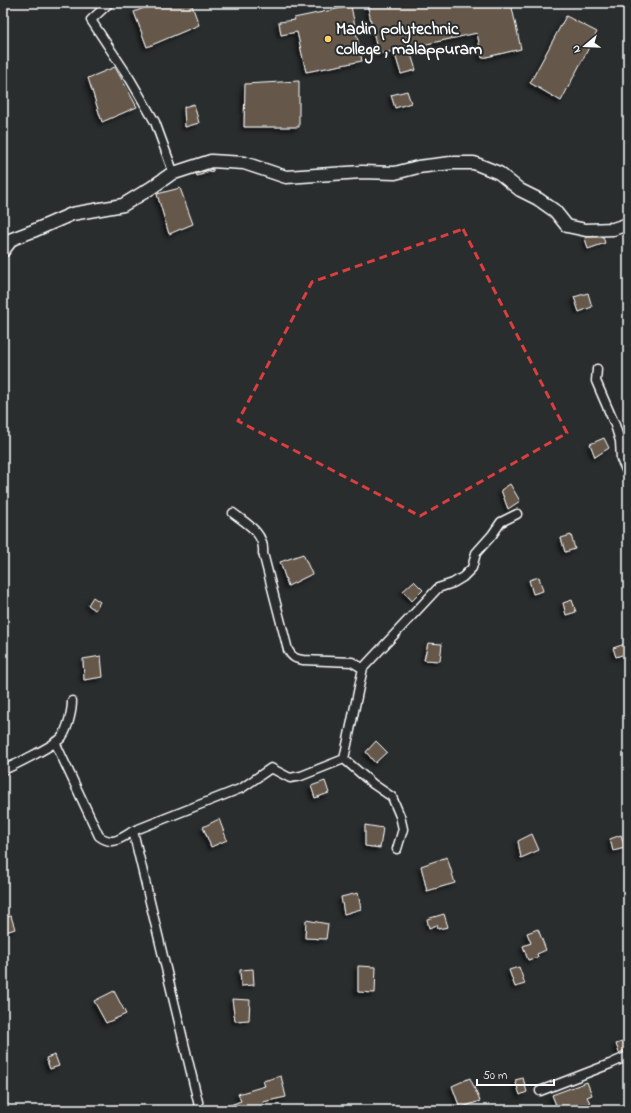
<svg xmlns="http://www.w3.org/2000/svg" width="631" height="1113" font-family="'Indie Flower',sans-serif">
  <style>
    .building { fill: #65594c; stroke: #fff; filter: url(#shadow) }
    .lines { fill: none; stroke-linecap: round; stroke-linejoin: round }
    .street-casing { stroke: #fff; stroke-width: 11 }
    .secondary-casing { stroke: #fff; stroke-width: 15 }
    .street { stroke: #2a2d2e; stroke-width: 8 }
    .secondary { stroke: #2a2d2e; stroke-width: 12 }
    .marked { fill: none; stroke: #da3e3e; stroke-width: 3; stroke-dasharray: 8 5; stroke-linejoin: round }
    .poi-dot { fill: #ffd166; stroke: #2a2d2e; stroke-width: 1.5 }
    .labels { text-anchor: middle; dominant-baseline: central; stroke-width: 4; stroke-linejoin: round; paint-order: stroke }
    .poi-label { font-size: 17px; font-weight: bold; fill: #fff; stroke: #2a2d2e; text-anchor: start }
  </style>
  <defs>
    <filter id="shadow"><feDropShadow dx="-3" dy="3" stdDeviation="2" flood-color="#0009"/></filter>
  </defs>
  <rect width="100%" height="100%" fill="#2a2d2e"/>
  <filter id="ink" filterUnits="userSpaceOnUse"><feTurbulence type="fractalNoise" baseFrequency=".025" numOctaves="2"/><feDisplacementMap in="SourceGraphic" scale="8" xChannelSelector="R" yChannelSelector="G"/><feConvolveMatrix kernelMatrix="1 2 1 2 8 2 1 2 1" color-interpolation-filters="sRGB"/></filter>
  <g filter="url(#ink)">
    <path class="building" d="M156,3H191L199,25L147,47L134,12Z
      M367,3H511L521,49L482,58L477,33L409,48L416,70L401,74L394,51L378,54Z
      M351,6L362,61L306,72L297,32L281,35L279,22L295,20L294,18Z
      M566,16L597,32L561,101L530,83Z
      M115,67L137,107L102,122L88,78Z
      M299,81V127H244L245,84Z
      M407,91L411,103L395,108L391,95Z
      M194,104L199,123L185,127L184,107Z
      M213,169V171L197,176L196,174Z
      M180,188L193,224L169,234L157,194Z
      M587,237H603L605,243L588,249L585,238Z
      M588,293L592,307L579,312L574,297Z
      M604,438L609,448L595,457L590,444Z
      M510,484L520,501L508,509L501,490Z
      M571,535L575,549L565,552L561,538Z
      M303,554L312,574L288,586L280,562Z
      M539,577L543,591L533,594L529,580Z
      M414,581L423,590L412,601L403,591Z
      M93,597L100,602L95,610L88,605Z
      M572,600L576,612L566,615L563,603Z
      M428,643L442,644L440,661L424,660Z
      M628,643V653L616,657L613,648Z
      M101,656L103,677L84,680L83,659Z
      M376,741L387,752L375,763L366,752Z
      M325,781L329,793L315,798L311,786Z
      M219,819L227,840L211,847L203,827Z
      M365,825L383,828L380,848L365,846Z
      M532,834L539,850L521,858L518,841Z
      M621,835L625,848L613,851L610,839Z
      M447,857L455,883L427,891L421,866Z
      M358,893L361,909L344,914L341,897Z
      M444,914L448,927L438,929L437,925L429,928L427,919Z
      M11,916L15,929L6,932L5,927L3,928V918Z
      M306,920L328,924L326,939L305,938Z
      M538,929L546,950L537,954L538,957L528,960L523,946L531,943L527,933Z
      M358,966L376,967L375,993L358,992Z
      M519,967L525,984L515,987L509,970Z
      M253,969L254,985L241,986L240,970Z
      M114,991L126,1014L106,1023L94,1001Z
      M232,999L250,1000L249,1020L235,1021Z
      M628,1040V1049L619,1053L616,1044Z
      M55,1055L59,1066L50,1069L46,1058Z
      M281,1076L286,1097L263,1102L264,1106L251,1110H220V1109L241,1101L238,1094L265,1086L263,1081Z
      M470,1078L480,1101L460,1108L452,1086Z
      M523,1078L527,1092L520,1095L515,1080Z
      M587,1082L592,1095L587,1097L594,1110H558L552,1095Z"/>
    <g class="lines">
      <g class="street-casing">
        <path id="street" d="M109,3L91,20L130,79L155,122L174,174
          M597,369L596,381L615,425L620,441L621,459L628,474
          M233,513C246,523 265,533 263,553L288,650C292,657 295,659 303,660L352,662L362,668
          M55,742L99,836C112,846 120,839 133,831L242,788L271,768L290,778L301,776L344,759
          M3,770C13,766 57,744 62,737C68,728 72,711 72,701
          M133,831L200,1110
          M397,849L403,829L400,816L392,797L373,784L344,759L363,668L438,588L453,583L463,577L472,568L476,553L492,535L501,522L517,514
          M540,1091L610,1064L628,1056"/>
      </g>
      <g class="secondary-casing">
        <path id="secondary" d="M3,251L12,239L33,231L72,214L123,205L151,188L171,174L211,161L244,163L286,177L362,172L395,173L418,167L451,163H474L499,173L520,190L538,199L555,211L567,226L586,230L613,229L628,224"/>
      </g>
      <use href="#street" class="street"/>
      <use href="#secondary" class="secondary"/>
    </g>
  </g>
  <path class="marked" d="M463,229L567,433L420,516L238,421L312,282Z"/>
  <circle class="poi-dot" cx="328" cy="39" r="4"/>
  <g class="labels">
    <g class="poi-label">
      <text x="336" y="29">Madin polytechnic<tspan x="336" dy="20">college , malappuram</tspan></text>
    </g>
  </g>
  <rect width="631" height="1113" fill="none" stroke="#2a2d2e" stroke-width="16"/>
  <rect x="8" y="8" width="615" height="1097" fill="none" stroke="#fff" stroke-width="1.5" filter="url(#ink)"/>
  <g transform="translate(585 46) rotate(251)" stroke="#2a2d2e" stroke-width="3" paint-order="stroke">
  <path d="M0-3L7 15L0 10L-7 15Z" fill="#ffffff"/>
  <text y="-6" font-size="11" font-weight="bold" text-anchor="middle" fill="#ffffff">N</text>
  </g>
  <path d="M477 1079v6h77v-6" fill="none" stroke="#ffffff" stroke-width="2"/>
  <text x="483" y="1079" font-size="12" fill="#ffffff" stroke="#2a2d2e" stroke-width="3" paint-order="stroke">50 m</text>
</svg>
